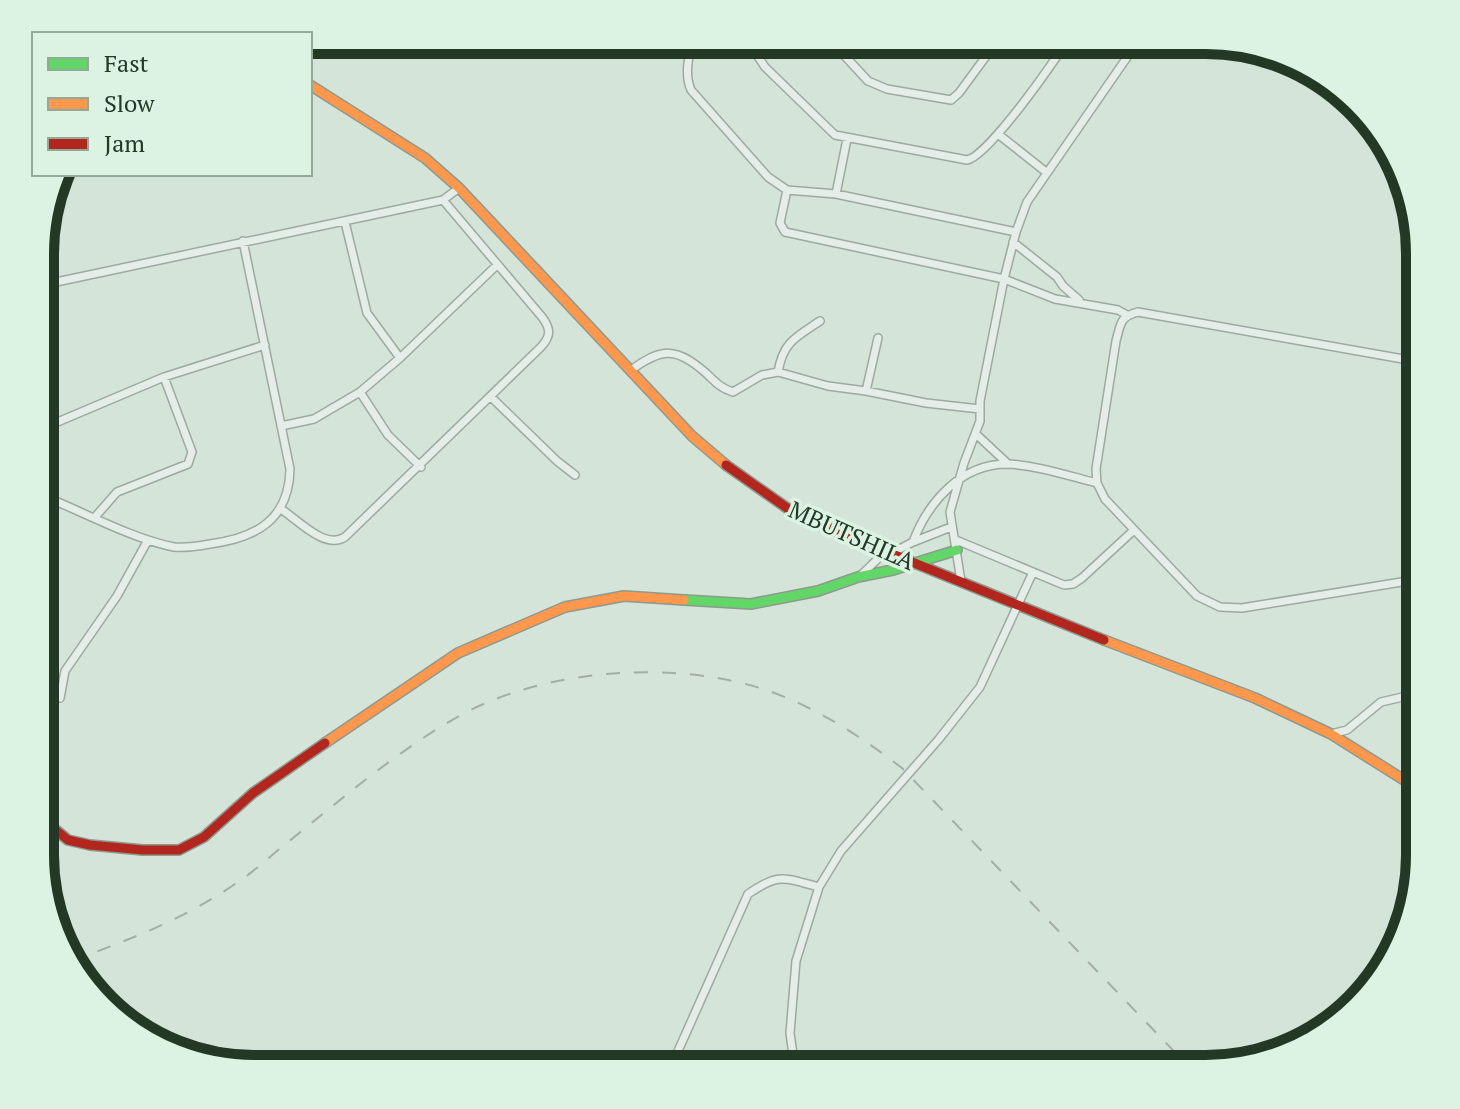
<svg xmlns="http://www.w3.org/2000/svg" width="1460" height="1109" font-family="'PT Serif',serif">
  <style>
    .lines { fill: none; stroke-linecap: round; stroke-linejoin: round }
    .street-casing { stroke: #9caa9f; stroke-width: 10 }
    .fast-casing { stroke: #8c9a8f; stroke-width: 12 }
    .slow-casing { stroke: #8c9a8f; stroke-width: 12 }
    .jam-casing { stroke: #8c9a8f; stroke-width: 12 }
    .street { stroke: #e4ede7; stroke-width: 7 }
    .fast { stroke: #63d668; stroke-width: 9 }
    .slow { stroke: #ff974d; stroke-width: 9 }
    .jam { stroke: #b3261e; stroke-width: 9 }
    .rail { stroke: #a4ada6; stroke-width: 2; stroke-dasharray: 14 14; stroke-linecap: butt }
    .labels { text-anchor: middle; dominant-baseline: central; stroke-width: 7; stroke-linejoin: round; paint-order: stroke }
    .street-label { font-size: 24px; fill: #243925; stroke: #dcf3e3 }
    .rim { fill: none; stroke: #243925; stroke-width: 10 }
  </style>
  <rect width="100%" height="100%" fill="#d4e4d9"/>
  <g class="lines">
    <g class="street-casing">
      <path id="street" d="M640,40L692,44
        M692,40C689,58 684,73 691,90L768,177L787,190L836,194L1016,232
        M753,40L755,52L765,67L835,135L967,160C987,157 1055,62 1067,40
        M830,40L868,81L887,89L951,100L959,93L998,40
        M951,40L990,51
        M998,134L1046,172
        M787,190L780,223L785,232L1004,279L1055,299L1118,310L1127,315
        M836,194L847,139
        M1013,242L1057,277L1063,286L1079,300
        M42,285L443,200L459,188
        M820,321C796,337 783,342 778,372L828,386L866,391
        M878,338L866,391L926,403L980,409
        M400,358L497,265
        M630,371C662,347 677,347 707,374C715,382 722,389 733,392L762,375L778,372
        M360,392L388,435L421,467
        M491,397L557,461L575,475
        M281,426L314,419L360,392L400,358L367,313L345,222
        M41,429L164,377L265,345
        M976,434L1008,464
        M41,495C79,510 135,540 174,547C185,548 199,546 210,544C257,538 289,519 290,469L243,241
        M281,509C298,520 325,550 345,537L541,347C551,336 551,329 542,317L443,200
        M95,517L117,492L188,464L192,452L164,377
        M956,540L1064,585L1073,584L1082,578L1134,530
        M913,542L951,527
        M890,554L913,542C928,502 961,464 1007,464C1036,465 1069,476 1097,483
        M860,576L885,552
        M1420,579L1242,608L1220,607L1197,596L1105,499L1097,483L1096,469L1116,341C1121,324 1119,317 1138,312L1420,362
        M961,581L950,512L964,463L980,421V401L1004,279L1016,232L1027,202L1139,40
        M60,698L65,671L117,596L148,540
        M1331,734L1347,730L1381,702L1420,693
        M670,1069L748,894C780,872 783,878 819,887
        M795,1069L790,1033L796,961L819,887L841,851L939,739L980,687L1033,572"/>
    </g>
    <g class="fast-casing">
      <path id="fast" d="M684,600L751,604L818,591L858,577L893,570L957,550"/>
    </g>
    <g class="slow-casing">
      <path id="slow" d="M310,85L425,158L459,188L692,436L726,465
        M1104,640L1255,698L1331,734L1420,790
        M325,743L458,653L565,607L624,596L684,600"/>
    </g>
    <g class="jam-casing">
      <path id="jam" d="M726,465L787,508L816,523L1104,640
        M41,818L68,840L90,845L143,850H179L204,837L253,793L325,743"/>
    </g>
    <use href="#street" class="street"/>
    <use href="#fast" class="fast"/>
    <use href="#slow" class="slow"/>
    <use href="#jam" class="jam"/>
    <path class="rail" d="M71,961C129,940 184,919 235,884C254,872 270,856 288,842C343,798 397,751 459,716C544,669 673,659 766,690C816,707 860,736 902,768L1191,1069"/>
  </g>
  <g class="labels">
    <g class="street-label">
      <text transform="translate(852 535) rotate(24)">MBUTSHILA</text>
    </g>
  </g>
  <path d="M0 0H1460V1109H0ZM254 54H1206A200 200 0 0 1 1406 254V855A200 200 0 0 1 1206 1055H254A200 200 0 0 1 54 855V254A200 200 0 0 1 254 54Z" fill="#dcf3e3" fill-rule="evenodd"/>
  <path class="rim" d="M254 54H1206A200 200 0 0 1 1406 254V855A200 200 0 0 1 1206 1055H254A200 200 0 0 1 54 855V254A200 200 0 0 1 254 54Z"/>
  <rect x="32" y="32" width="280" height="144" fill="#dcf3e3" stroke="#92a997" stroke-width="2"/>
  <rect x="48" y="58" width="40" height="12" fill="#63d668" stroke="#92a997" stroke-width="2"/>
  <text x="104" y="72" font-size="24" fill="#243925">Fast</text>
  <rect x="48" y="98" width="40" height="12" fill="#ff974d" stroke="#92a997" stroke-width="2"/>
  <text x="104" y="112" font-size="24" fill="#243925">Slow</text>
  <rect x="48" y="138" width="40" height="12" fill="#b3261e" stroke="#92a997" stroke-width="2"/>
  <text x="104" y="152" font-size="24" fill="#243925">Jam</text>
</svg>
